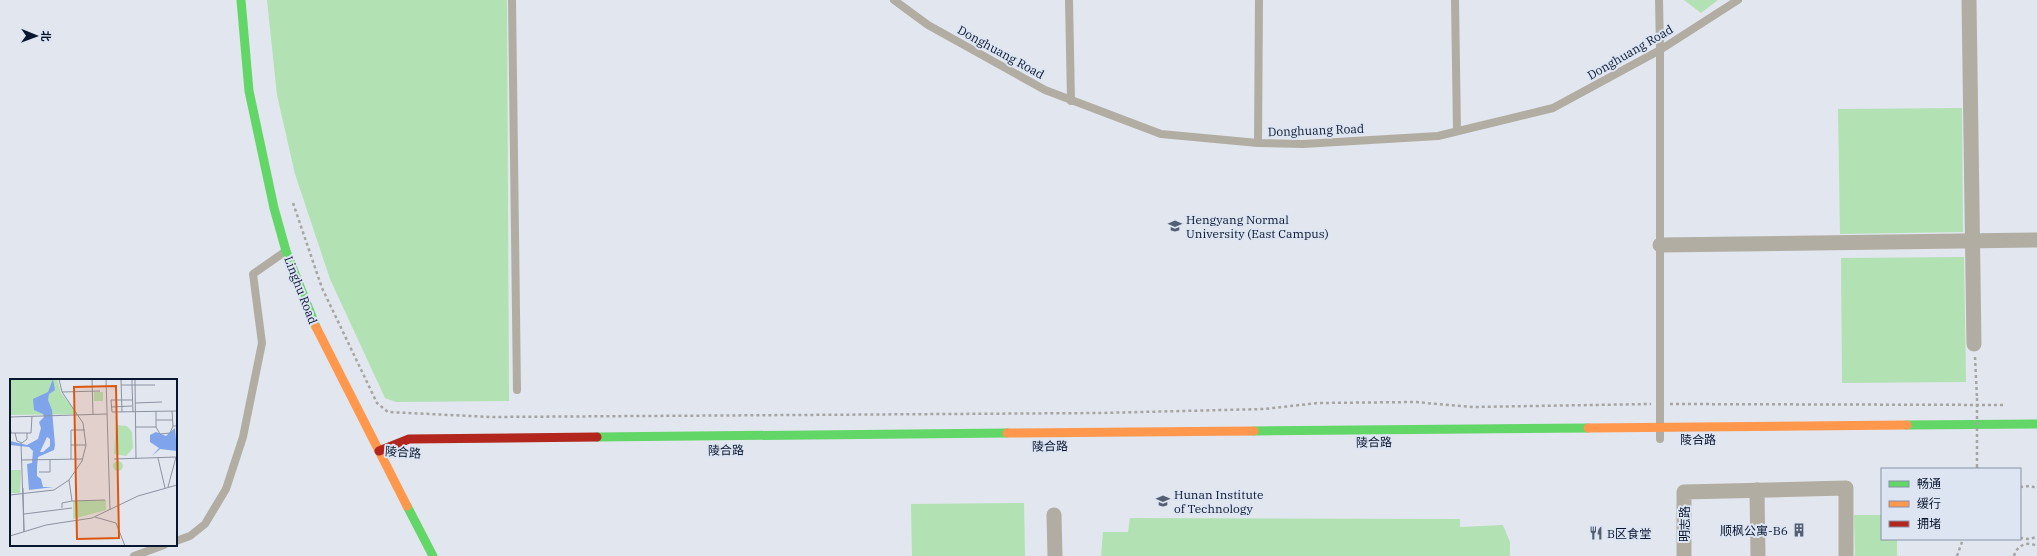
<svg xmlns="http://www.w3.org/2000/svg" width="2037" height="556" font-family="'IBM Plex Serif','Noto Sans SC',serif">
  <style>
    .green { fill: #b2e1b4 }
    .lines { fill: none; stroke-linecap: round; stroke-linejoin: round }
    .path { stroke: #a6a5a1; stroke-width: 2.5; stroke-dasharray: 3 3; stroke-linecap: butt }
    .lane { stroke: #b2ada3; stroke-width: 8 }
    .street { stroke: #b2ada3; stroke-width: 15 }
    .fast { stroke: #63d668; stroke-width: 9 }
    .slow { stroke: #ff974d; stroke-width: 9 }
    .jam { stroke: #b3261e; stroke-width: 9 }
    .path-bridge { stroke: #a6a5a1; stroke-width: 2.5; stroke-dasharray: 3 3; stroke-linecap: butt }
    .labels { text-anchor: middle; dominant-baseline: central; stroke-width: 4; stroke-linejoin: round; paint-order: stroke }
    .street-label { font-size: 12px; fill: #09162f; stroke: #dde5f3 }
    .poi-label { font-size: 12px; fill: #09162f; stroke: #dde5f3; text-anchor: start }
    .inset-road { fill: none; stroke: #8b93a2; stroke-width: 1 }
    .view { fill: #dd560e; fill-opacity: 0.15; stroke: #dd560e; stroke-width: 2 }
    .inset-edge { fill: none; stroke: #09162f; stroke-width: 2 }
  </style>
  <rect width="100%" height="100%" fill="#e2e6ee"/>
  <path class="green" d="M267,0H507L509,401L396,402L385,398L330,279L295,174L277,95Z
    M1684,0H1718L1701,13Z
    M1962,108L1963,232L1840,234L1838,109Z
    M1964,257L1966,382L1842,383L1841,258Z
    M1024,503L1025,556H912L911,504Z
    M1854,515H1882V539H1897V556H1855Z
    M1130,518L1460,519V527L1503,525L1510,542V556H1101L1103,532H1128Z"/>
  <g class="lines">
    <path class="path" d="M293,203L322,288L377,403L388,412L491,417L1100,413L1264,409L1318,403L1415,402L1472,407L1651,404
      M1975,357L1977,398
      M1670,404L2005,405
      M1977,469V467
      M2020,487L2030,486L2037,488
      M2020,538L2029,539L2037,537
      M1957,556L1963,539
      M2014,556C2017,545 2027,541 2037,546"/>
    <path class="lane" d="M512,0L517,390
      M894,0L928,25L1045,90L1161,134L1258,143L1303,144L1438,136L1553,108L1660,50L1738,0
      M1069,0L1071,101
      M1455,0L1457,131
      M1659,0L1660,50V439
      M1258,143L1259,0
      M176,541L190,536L205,524L226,489L243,437L262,343L253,274L286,251
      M134,556L164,545"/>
    <path class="street" d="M1969,0L1974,344
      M1660,245L2037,240
      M1757,490L1758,556
      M1054,515L1055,556
      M1684,556V492L1846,488V556"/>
    <path class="fast" d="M241,0L249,91L274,208L286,251L316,327
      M1907,425L2037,424
      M1254,431L1588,428
      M597,437L1007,433
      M407,506L433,556"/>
    <path class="slow" d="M316,327L407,506
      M1588,428L1907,425
      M1007,433L1254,431"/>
    <path class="jam" d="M379,451L409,439L597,437"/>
    <path class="path-bridge" d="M1977,398V467"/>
  </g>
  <defs>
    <g id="university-bare" transform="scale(1.08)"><path d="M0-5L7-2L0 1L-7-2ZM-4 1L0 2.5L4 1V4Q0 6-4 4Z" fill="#555f72" stroke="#dde5f3" stroke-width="2.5" paint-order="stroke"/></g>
    <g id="building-bare" transform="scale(1.08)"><path d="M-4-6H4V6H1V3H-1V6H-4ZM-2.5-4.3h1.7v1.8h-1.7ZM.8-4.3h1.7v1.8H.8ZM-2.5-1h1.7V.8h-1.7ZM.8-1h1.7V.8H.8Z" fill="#555f72" stroke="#dde5f3" stroke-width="2.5" paint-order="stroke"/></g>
    <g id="restaurant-bare" transform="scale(1.08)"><path d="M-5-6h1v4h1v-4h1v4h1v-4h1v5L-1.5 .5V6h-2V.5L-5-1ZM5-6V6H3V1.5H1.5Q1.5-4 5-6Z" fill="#555f72" stroke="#dde5f3" stroke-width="2.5" paint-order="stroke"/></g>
  </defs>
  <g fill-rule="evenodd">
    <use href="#university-bare" x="1175" y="226"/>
    <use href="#university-bare" x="1163" y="501"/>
    <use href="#building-bare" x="1799" y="530"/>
    <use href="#restaurant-bare" x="1596" y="533"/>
  </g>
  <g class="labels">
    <g class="street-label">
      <text transform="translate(1001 52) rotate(29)">Donghuang Road</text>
      <text transform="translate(1630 52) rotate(-30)">Donghuang Road</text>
      <text transform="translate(1316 130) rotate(-2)">Donghuang Road</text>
      <text transform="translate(301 290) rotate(69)">Linghu Road</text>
      <text x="1698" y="439">陵合路</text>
      <text transform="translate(1374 442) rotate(-1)">陵合路</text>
      <text transform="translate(1050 446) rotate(-1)">陵合路</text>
      <text transform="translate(726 450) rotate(-1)">陵合路</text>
      <text transform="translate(403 452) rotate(4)">陵合路</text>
      <text transform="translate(1684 524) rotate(-90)">明志路</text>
    </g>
    <g class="poi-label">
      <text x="1186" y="219">Hengyang Normal<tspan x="1186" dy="14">University (East Campus)</tspan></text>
      <text x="1174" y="494">Hunan Institute<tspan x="1174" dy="14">of Technology</tspan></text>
      <text x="1788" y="530" text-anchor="end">顺枫公寓-B6</text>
      <text x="1607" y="533">B区食堂</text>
    </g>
  </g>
  <g transform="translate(10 379)">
    <rect width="167" height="167" fill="#e2e6ee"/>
    <path d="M0,0H47L51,14L66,33L64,35L0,36ZM84,13H93V22H84ZM106,46L117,47L122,53L123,69L116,77L104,75ZM103 87a5 5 0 1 1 10 0a5 5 0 1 1-10 0ZM0,91H11L10,114H0ZM96,121V131L63,140V122Z" fill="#b2e1b4"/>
    <path d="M43,0L45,11L39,15L38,21L42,31L45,66L44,71L28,78L27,88V97L31,100L33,108H44L19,111L17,85L22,84L23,72L19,68L0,66V62L17,66L28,60L31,49L29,43L34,38L33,35L24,31L23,20L38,13ZM37,58L40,60V67L33,73H30ZM165,49L167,72L150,70L142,77L149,69L140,63V56L146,53L156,57Z" fill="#7fa4ec" fill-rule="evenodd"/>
    <path class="inset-road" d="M82,0L83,36M96,0L100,131M111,0L112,33M122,0V6H145M125,0L126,80M111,6H122L123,33M52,13L90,12M122,21H101L102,33L167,32M125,24L152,23M101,28L122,27M146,32V48L150,55L160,54L163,47M162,32L163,47H167M0,38L97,35M146,41H163M0,47L1,54H21L22,37M126,48H146M5,54L7,62L12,64L17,60V54M11,64L14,153M61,66H76M148,79L155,109M61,80V51H75M104,80L167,78M11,81L73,80M29,93H40V81M59,101L62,122M158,108L166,78M13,109L14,152M0,116L44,111L59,101L72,82L76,66L73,44L52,13L49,0M52,129V124L62,122L95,121M14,135L62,129M85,138L106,144L115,167M0,157L36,146L82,139L128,117L167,106"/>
    <path class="view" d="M106,7L109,159L67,160L64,8Z"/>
    <rect width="167" height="167" class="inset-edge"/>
  </g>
  <rect x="1881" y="468" width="140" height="72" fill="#dde5f3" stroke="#8892a5"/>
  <rect x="1889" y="481" width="20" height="6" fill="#63d668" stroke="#8892a5"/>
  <text x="1917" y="488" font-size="12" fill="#09162f">畅通</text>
  <rect x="1889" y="501" width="20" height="6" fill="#ff974d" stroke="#8892a5"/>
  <text x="1917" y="508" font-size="12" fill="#09162f">缓行</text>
  <rect x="1889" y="521" width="20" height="6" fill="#b3261e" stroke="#8892a5"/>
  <text x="1917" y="528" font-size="12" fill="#09162f">拥堵</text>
  <g transform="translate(36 36) rotate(91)" stroke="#dde5f3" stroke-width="3" paint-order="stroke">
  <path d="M0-3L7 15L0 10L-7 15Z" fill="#09162f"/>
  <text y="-6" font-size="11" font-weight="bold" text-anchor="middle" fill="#09162f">北</text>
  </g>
</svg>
